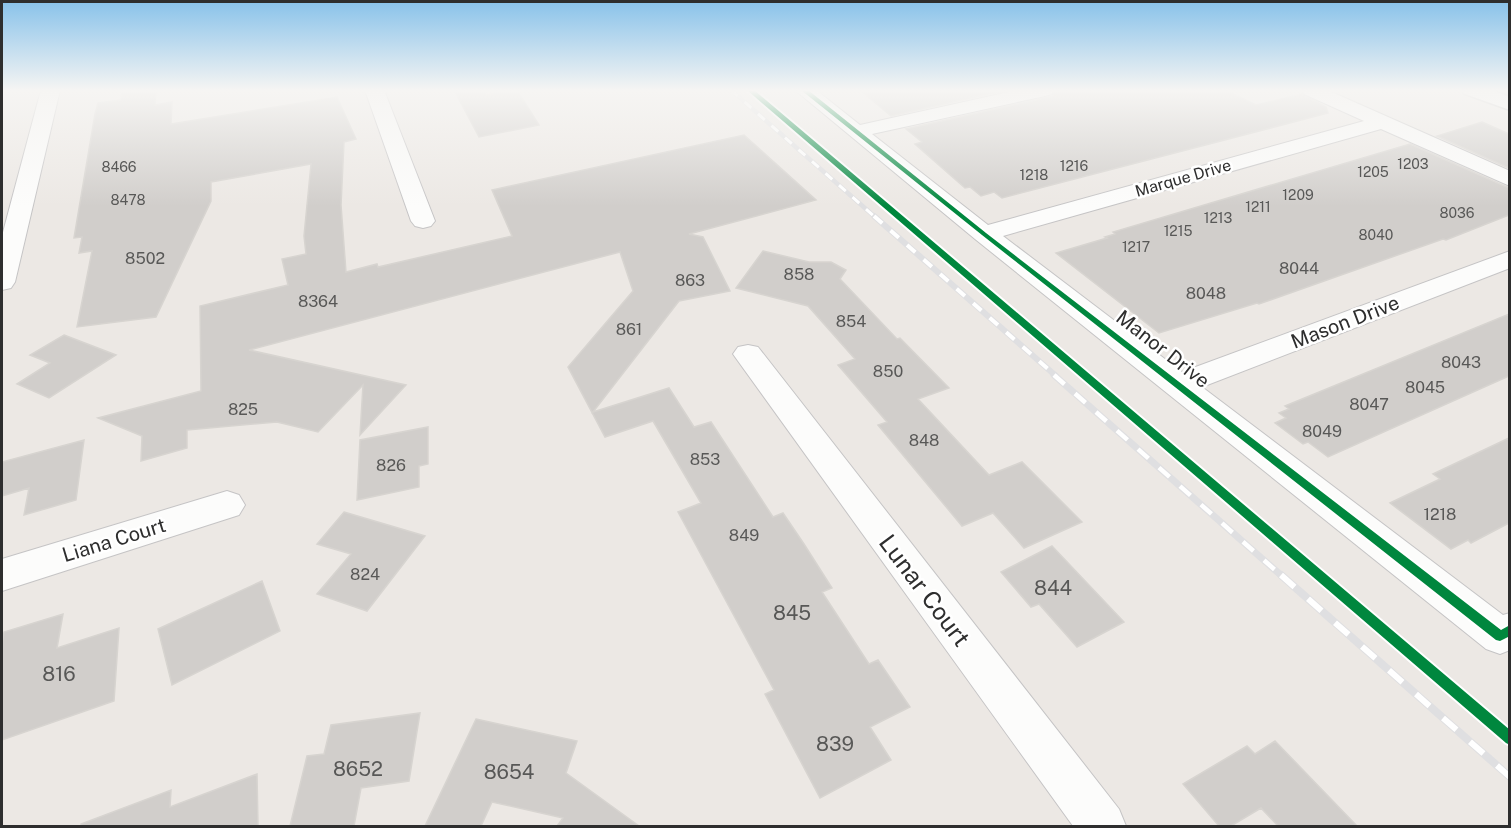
<svg xmlns="http://www.w3.org/2000/svg" width="1511" height="828" font-family="'Public Sans',sans-serif">
  <style>
    .building { fill: #d1cecb; stroke: #d7d4d0; stroke-width: 1.5 }
    .lines { fill: none; stroke-linecap: round; stroke-linejoin: round }
    .street-casing { stroke: #c5c4c5; stroke-width: 2 }
    .secondary-casing { stroke: #c5c4c5; stroke-width: 3 }
    .street { fill: #fcfcfb; fill-rule: evenodd }
    .secondary { fill: #fcfcfb; fill-rule: evenodd }
    .rail-far3-casing { stroke: #dfdfe1; stroke-width: 4.5 }
    .rail-far2-casing { stroke: #dfdfe1; stroke-width: 6 }
    .rail-far1-casing { stroke: #dfdfe1; stroke-width: 7 }
    .rail-casing { stroke: #dfdfe1; stroke-width: 8 }
    .rail-far3 { stroke: #fff; stroke-width: 3; stroke-dasharray: 9; stroke-linecap: butt }
    .rail-far2 { stroke: #fff; stroke-width: 4; stroke-dasharray: 11; stroke-linecap: butt }
    .rail-far1 { stroke: #fff; stroke-width: 4.5; stroke-dasharray: 14; stroke-linecap: butt }
    .rail { stroke: #fff; stroke-width: 6; stroke-dasharray: 18; stroke-linecap: butt }
    .cycleway-casing { stroke: #fff; stroke-width: 4 }
    .cycleway { fill: #00873e; fill-rule: evenodd }
    .labels { text-anchor: middle; dominant-baseline: central; stroke-width: 5; stroke-linejoin: round; paint-order: stroke }
    .far-number-label { font-size: 14px; fill: #585857 }
    .far-street-label { font-size: 16px; fill: #2e2e2e; stroke: #fff }
    .number-label { font-size: 16px; fill: #585857 }
    .street-label { font-size: 20px; fill: #2e2e2e; stroke: #fff }
    .near-number-label { font-size: 20px; fill: #585857 }
    .near-street-label { font-size: 24px; fill: #2e2e2e; stroke: #fff }
  </style>
  <rect width="100%" height="100%" fill="#ece8e4"/>
  <path class="building" d="M122,90H156L155,105L172,102L171,124L337,97L356,139L344,142L341,205L346,272L377,264L378,267L512,236L492,190L744,135L816,200L689,234L703,237L730,291L679,301L593,412L669,388L694,427L711,422L773,517L783,513L804,544L832,588L822,592L869,664L878,660L910,707L870,727L891,760L820,798L765,694L774,690L678,512L701,503L653,421L605,437L568,367L633,291L620,252L249,350L406,385L360,435L363,385L318,432L277,422L187,430V448L141,461L142,436L98,418L201,391L200,306L288,285L282,259L306,254L304,236L311,164L211,182V201L156,317L77,327L92,251L79,253L82,237L74,238L95,114L98,103L121,100Z
    M454,90H483L486,95L517,90L539,125L479,137Z
    M860,90H1006L891,116Z
    M1056,90H1225L1256,105L1302,94L1326,107L1328,113L1002,198L994,192L981,196L970,187L965,188L915,144L922,142L906,129L1045,98L1053,96Z
    M1482,122L1509,134V168L1437,136Z
    M1410,144L1509,188V215L1446,240L1443,239L1259,304L1257,303L1159,333L1056,253L1107,238L1105,237L1115,234L1113,232Z
    M763,251L809,262H831L846,270L840,279L897,339L900,338L949,388L918,399L989,475L1022,462L1082,522L1024,548L993,513L962,526L878,425L887,422L838,365L855,359L808,306L736,288Z
    M1509,314V376L1328,457L1308,442L1303,444L1275,423L1286,418L1279,413L1289,409L1285,406Z
    M64,335L116,355L49,398L17,384L50,363L30,355Z
    M428,427V464L419,466V487L357,500L360,440Z
    M1509,438V523L1471,543L1468,540L1451,549L1390,503L1440,479L1433,474Z
    M84,440L76,500L24,515L29,488L2,496V462Z
    M344,512L425,536L367,611L317,594L351,554L317,544Z
    M1052,546L1124,622L1077,647L1039,604L1031,607L1001,572Z
    M262,581L280,631L172,685L158,629Z
    M63,614L57,648L119,628L114,701L2,740V645L4,632Z
    M420,713L409,781L361,788L354,826H290L307,756L324,754L331,725Z
    M476,719L577,741L566,773L639,826H557L563,818L492,802L481,826H425Z
    M1275,741L1357,826H1278L1261,808L1231,826H1219L1183,784L1247,746L1255,754Z
    M257,774L258,826H81V824L171,790L170,807Z"/>
  <g class="lines">
    <g class="street-casing">
      <path id="street" d="M41,90H60L15,282L11,288L2,290V236Z
        M365,90H384L435,221L431,226L423,228L415,226L411,221Z
        M795,90H816L860,125L1018,90H1054L1052,94L1045,96L872,134L988,225L1364,121L1304,94L1302,90H1327L1510,171V186L1381,129L1003,236L1182,372L1510,251V268L1202,387L1503,615L1510,613V650L1500,654L1486,649L975,239Z
        M748,345L758,347L1119,809L1126,826H1073L738,361L733,354L738,347Z
        M227,491L239,495L245,505L239,515L2,591V559Z"/>
    </g>
    <g class="secondary-casing">
      <path id="secondary" d="M1462,90H1491L1510,97V110L1465,94Z"/>
    </g>
    <use href="#street" class="street"/>
    <use href="#secondary" class="secondary"/>
    <g class="rail-far3-casing">
      <path id="rail-far3" d="M731,90L875,217"/>
    </g>
    <g class="rail-far2-casing">
      <path id="rail-far2" d="M874,216L1056,376"/>
    </g>
    <g class="rail-far1-casing">
      <path id="rail-far1" d="M1054,375L1283,577"/>
    </g>
    <g class="rail-casing">
      <path id="rail" d="M1281,575L1510,777"/>
    </g>
    <use href="#rail-far3" class="rail-far3"/>
    <use href="#rail-far2" class="rail-far2"/>
    <use href="#rail-far1" class="rail-far1"/>
    <use href="#rail" class="rail"/>
    <g class="cycleway-casing">
      <path id="cycleway" d="M747,90H754L1510,730V745L1506,743Z
        M801,90H808L986,233L1501,630L1510,625V636L1500,641L1496,640L982,235Z"/>
    </g>
    <use href="#cycleway" class="cycleway"/>
  </g>
  <linearGradient id="sky" x2="0" y2="1"><stop stop-color="#88c2ea"/><stop offset="0.44" stop-color="#f6f5f3"/><stop offset="1" stop-color="#f6f5f3" stop-opacity="0"/></linearGradient>
  <rect width="1511" height="206" fill="url(#sky)"/>
  <g class="labels">
    <g class="far-number-label">
      <text x="1413" y="164">1203</text>
      <text x="1074" y="166">1216</text>
      <text x="119" y="167">8466</text>
      <text x="1373" y="172">1205</text>
      <text x="1034" y="175">1218</text>
      <text x="1298" y="195">1209</text>
      <text x="128" y="200">8478</text>
      <text x="1258" y="207">1211</text>
      <text x="1457" y="213">8036</text>
      <text x="1218" y="218">1213</text>
      <text x="1178" y="231">1215</text>
      <text x="1376" y="235">8040</text>
      <text x="1136" y="247">1217</text>
    </g>
    <g class="far-street-label">
      <text transform="translate(1183 178) rotate(-16)">Marque Drive</text>
    </g>
    <g class="number-label">
      <text x="145" y="258">8502</text>
      <text x="1299" y="268">8044</text>
      <text x="799" y="274">858</text>
      <text x="690" y="280">863</text>
      <text x="1206" y="293">8048</text>
      <text x="318" y="301">8364</text>
      <text x="851" y="321">854</text>
      <text x="629" y="329">861</text>
      <text x="1461" y="362">8043</text>
      <text x="888" y="371">850</text>
      <text x="1425" y="387">8045</text>
      <text x="1369" y="404">8047</text>
      <text x="243" y="409">825</text>
      <text x="1322" y="431">8049</text>
      <text x="924" y="440">848</text>
      <text x="705" y="459">853</text>
      <text x="391" y="465">826</text>
      <text x="1440" y="514">1218</text>
      <text x="744" y="535">849</text>
      <text x="365" y="574">824</text>
    </g>
    <g class="street-label">
      <text transform="translate(1345 322) rotate(-21)">Mason Drive</text>
      <text transform="translate(1163 349) rotate(38)">Manor Drive</text>
      <text transform="translate(114 540) rotate(-17)">Liana Court</text>
    </g>
    <g class="near-number-label">
      <text x="1053" y="588">844</text>
      <text x="792" y="613">845</text>
      <text x="59" y="674">816</text>
      <text x="835" y="744">839</text>
      <text x="358" y="769">8652</text>
      <text x="509" y="772">8654</text>
    </g>
    <g class="near-street-label">
      <text transform="translate(925 590) rotate(53)">Lunar Court</text>
    </g>
  </g>
  <rect width="1511" height="828" fill="none" stroke="#2e2e2e" stroke-width="6"/>
</svg>
